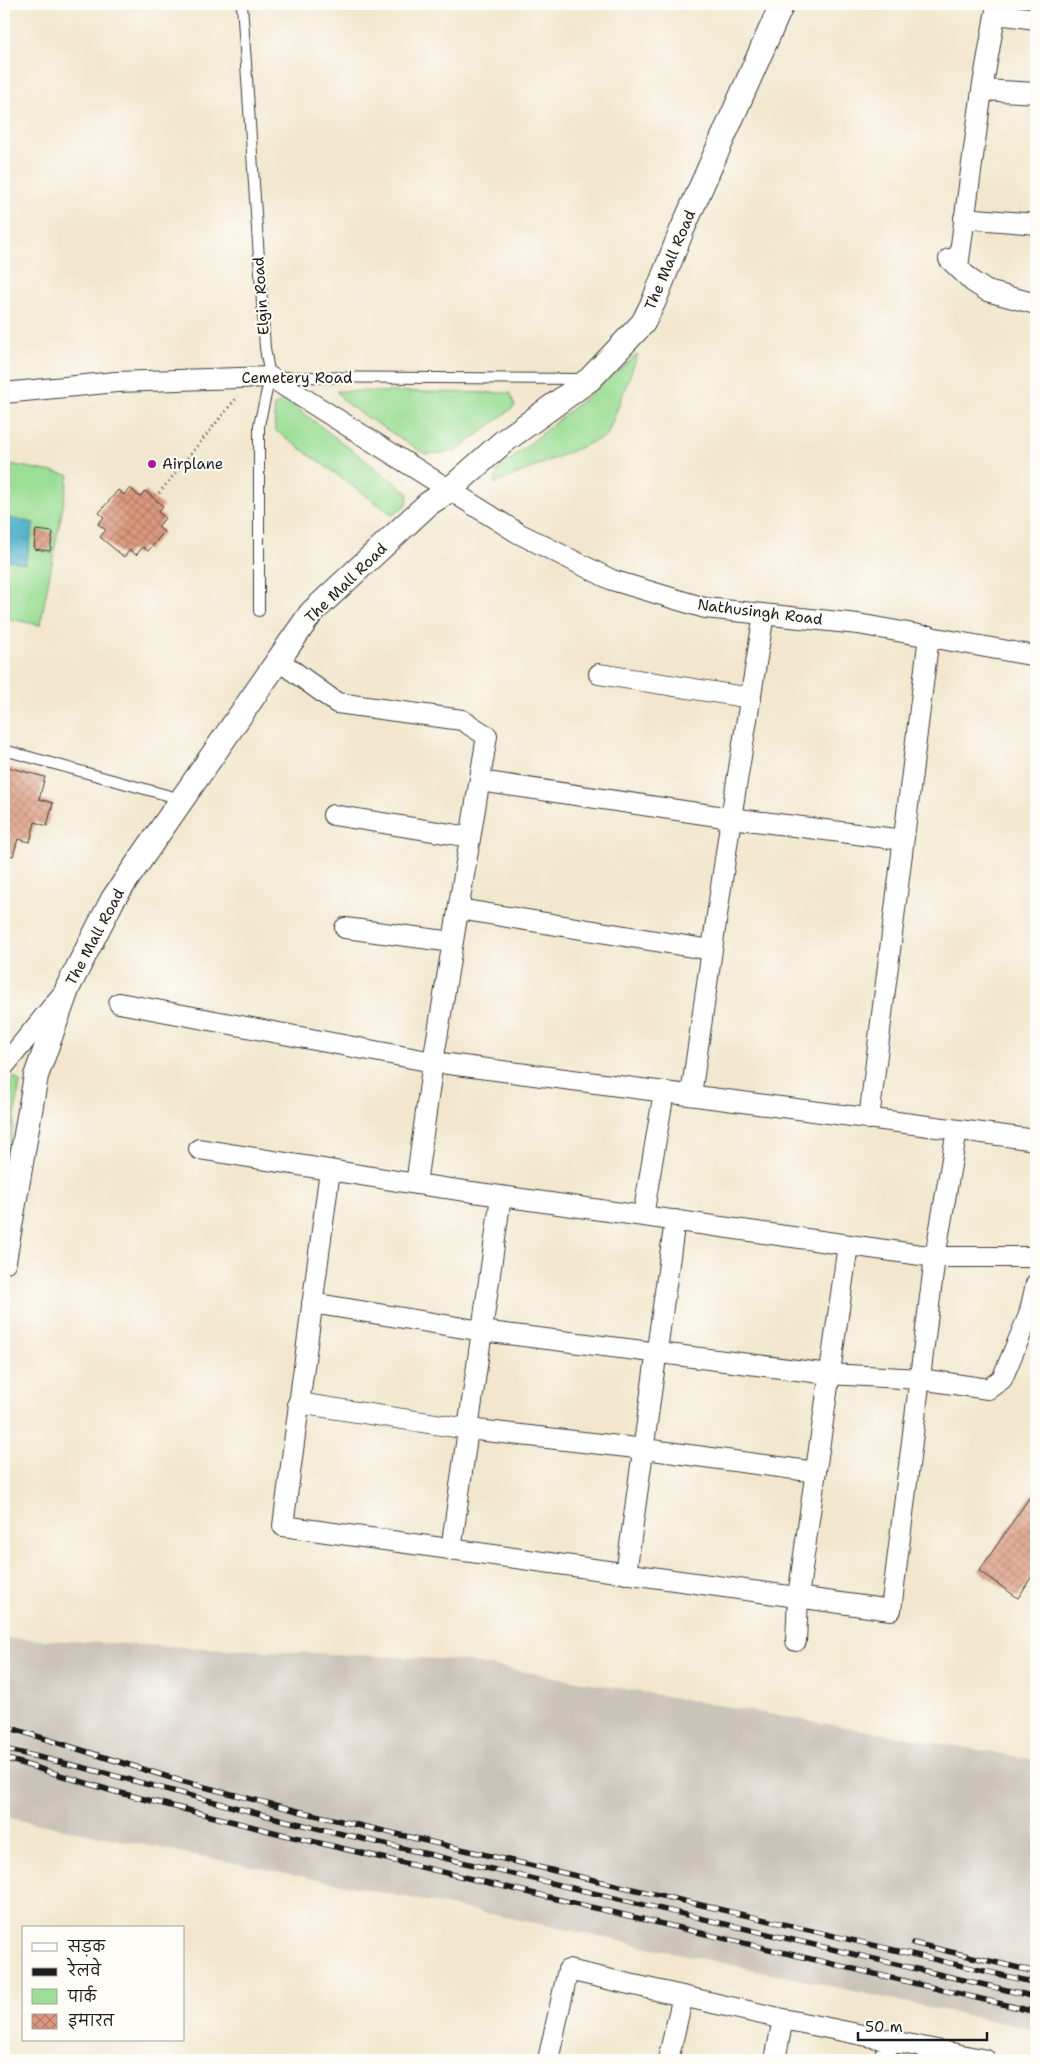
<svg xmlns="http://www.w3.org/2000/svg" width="1040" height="2064" font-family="'Shantell Sans','Playpen Sans Deva',sans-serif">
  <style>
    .railway { fill: #cac3b8 }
    .green { fill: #9bde95; stroke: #5c7d58 }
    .water { fill: url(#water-ripples); stroke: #336572 }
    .building { fill: url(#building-cross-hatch) }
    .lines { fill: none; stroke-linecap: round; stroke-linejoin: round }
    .service-casing { stroke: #3c3a37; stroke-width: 12 }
    .minor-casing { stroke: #3c3a37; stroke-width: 22 }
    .tertiary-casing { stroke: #3c3a37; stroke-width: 26 }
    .path { stroke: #3c3a37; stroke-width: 3; stroke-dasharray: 1 4; stroke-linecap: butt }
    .service { stroke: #fff; stroke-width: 10 }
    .minor { stroke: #fff; stroke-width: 20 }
    .tertiary { stroke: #fff; stroke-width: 24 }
    .rail-casing { stroke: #1c1c1c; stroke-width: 5.5 }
    .rail { stroke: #fdfcf7; stroke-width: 4; stroke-dasharray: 11; stroke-linecap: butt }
    .poi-dot { fill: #b5179e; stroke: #fdfcf7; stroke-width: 2 }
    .labels { text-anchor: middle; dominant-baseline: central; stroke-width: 4.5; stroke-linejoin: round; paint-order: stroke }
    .street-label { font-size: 15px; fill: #1c1c1c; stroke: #fdfcf7 }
    .poi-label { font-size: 15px; fill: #1c1c1c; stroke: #fdfcf7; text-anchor: start }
  </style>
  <defs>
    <pattern id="water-ripples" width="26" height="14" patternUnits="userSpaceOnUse" patternTransform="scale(1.25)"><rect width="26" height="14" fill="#4aaec9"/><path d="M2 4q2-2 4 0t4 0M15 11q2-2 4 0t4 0" fill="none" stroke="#3d8da2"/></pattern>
    <pattern id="building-cross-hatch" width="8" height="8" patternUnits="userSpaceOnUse" patternTransform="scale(1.25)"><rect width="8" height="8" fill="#dc997d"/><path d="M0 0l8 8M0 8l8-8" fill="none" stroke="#b27c66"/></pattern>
  </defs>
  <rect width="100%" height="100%" fill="#fdfcf7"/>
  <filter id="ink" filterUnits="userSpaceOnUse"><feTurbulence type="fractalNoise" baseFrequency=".02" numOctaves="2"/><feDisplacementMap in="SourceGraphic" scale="10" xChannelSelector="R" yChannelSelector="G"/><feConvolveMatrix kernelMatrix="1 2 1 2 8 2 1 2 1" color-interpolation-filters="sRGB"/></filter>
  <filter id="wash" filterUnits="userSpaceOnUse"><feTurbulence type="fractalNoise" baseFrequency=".0096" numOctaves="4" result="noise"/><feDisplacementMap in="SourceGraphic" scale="20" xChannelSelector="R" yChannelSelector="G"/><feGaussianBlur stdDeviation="1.12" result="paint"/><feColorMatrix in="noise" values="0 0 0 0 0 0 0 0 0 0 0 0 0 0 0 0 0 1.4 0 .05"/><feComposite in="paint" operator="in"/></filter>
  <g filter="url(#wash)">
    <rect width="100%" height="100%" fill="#f2e7ce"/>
    <path class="railway" d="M4,1638L457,1660L1036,1760V2030L545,1925L4,1817Z"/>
    <path class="green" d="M638,354L607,436L494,484L498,470Z
      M336,391L510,393L515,406L455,452L425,454L348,405Z
      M285,399L408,493L407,504L393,515L275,430L274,406Z
      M4,463L69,475L40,625L4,618Z
      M14,1077L20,1082L4,1184V1086Z"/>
    <path class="water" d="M4,517L34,523L25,564L4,559Z"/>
    <g id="blocks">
      <path class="building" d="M130,488L140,497L145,491L163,506L158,512L165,518L158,527L164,532L148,551L143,547L136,555L130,550L124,557L100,537L106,530L98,524L104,517L99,513L118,490L124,495Z
        M36,530L53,532L50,551L34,549Z
        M4,766L45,777L39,799L53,803L47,826L35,822L30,842L18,839L13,856L4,854Z
        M1036,1488V1570L1018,1598L979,1571Z"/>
    </g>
  </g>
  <g filter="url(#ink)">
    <use href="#blocks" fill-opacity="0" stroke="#3c3a37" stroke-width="1"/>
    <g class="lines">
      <g class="service-casing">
        <path id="service" d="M242,4L265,348L270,377L259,425V611
          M276,377L584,379
          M4,750L181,799"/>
      </g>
      <g class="minor-casing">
        <path id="minor" d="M996,14L1036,19
          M982,90L1036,93
          M964,218L1036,224
          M949,259L973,282L987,291L1036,304
          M958,267L982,90L997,4
          M4,393L116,382L270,377L518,533L612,580L705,608L858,624L1036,656
          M278,660L337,703L462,720L487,736L433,1062L416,1184
          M599,674L751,698
          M480,781L731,818L903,840
          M333,815L470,837
          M459,909L711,950
          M345,928L453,942
          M119,1003L433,1062L1036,1140
          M4,1066L61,996
          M691,1095L731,818L764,614
          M869,1119L929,636
          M199,1149L416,1184L935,1257H1036
          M330,1170L283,1526L891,1610L935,1257L957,1130
          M643,1216L664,1092
          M312,1303L482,1331L829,1374L920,1379L988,1389L1002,1379L1029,1315L1036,1284
          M298,1403L468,1429L645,1449L816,1472
          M451,1550L501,1196
          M626,1574L675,1220
          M796,1641L798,1597L848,1245
          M548,2060L568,1970L783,2019L986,2060
          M668,2060L683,1996
          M775,2060L783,2019
          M884,2060L889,2039"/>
      </g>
      <g class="tertiary-casing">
        <path id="tertiary" d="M4,1261L36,1076L68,987L113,899L311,613L428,504L448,491L503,442L590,379L643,323L654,301L682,230L782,4"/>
      </g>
      <path class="path" d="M159,493L238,396"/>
      <use href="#service" class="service"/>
      <use href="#minor" class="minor"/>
      <use href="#tertiary" class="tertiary"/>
      <g class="rail-casing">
        <path id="rail" d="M4,1726L181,1781L302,1812L1036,1983
          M4,1749L85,1768L287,1821L1036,1997
          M4,1758L109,1790L281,1834L1036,2012
          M913,1943L1036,1972"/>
      </g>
      <use href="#rail" class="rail"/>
    </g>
  </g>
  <circle class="poi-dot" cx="152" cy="464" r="5"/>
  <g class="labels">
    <g class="street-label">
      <text transform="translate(670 260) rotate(-67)">The Mall Road</text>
      <text transform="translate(261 296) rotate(-94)">Elgin Road</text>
      <text x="297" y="378">Cemetery Road</text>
      <text transform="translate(346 583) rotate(-44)">The Mall Road</text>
      <text transform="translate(760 612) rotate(7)">Nathusingh Road</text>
      <text transform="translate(95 937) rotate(-62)">The Mall Road</text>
    </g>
    <g class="poi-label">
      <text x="162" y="464">Airplane</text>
    </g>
  </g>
  <rect width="1040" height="2064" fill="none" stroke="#fdfcf7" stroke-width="20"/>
  <rect x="22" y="1926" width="162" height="115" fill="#fdfcf7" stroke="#a3a29f"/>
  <rect x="32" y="1943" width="25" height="8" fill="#ffffff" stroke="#a3a29f"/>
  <text x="68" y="1952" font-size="15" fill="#1c1c1c">सड़क</text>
  <rect x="32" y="1968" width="25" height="8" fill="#1c1c1c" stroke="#a3a29f"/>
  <text x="68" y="1976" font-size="15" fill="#1c1c1c">रेलवे</text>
  <rect x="32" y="1989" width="25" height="15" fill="#9bde95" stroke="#a3a29f"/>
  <text x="68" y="2002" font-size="15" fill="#1c1c1c">पार्क</text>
  <rect x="32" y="2014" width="25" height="15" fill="url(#building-cross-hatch)" stroke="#a3a29f"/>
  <text x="68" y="2026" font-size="15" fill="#1c1c1c">इमारत</text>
  <path d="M858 2032v8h129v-8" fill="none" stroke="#1c1c1c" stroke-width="2.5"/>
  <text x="865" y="2032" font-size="15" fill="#1c1c1c" stroke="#fdfcf7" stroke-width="4" paint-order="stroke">50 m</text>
</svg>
